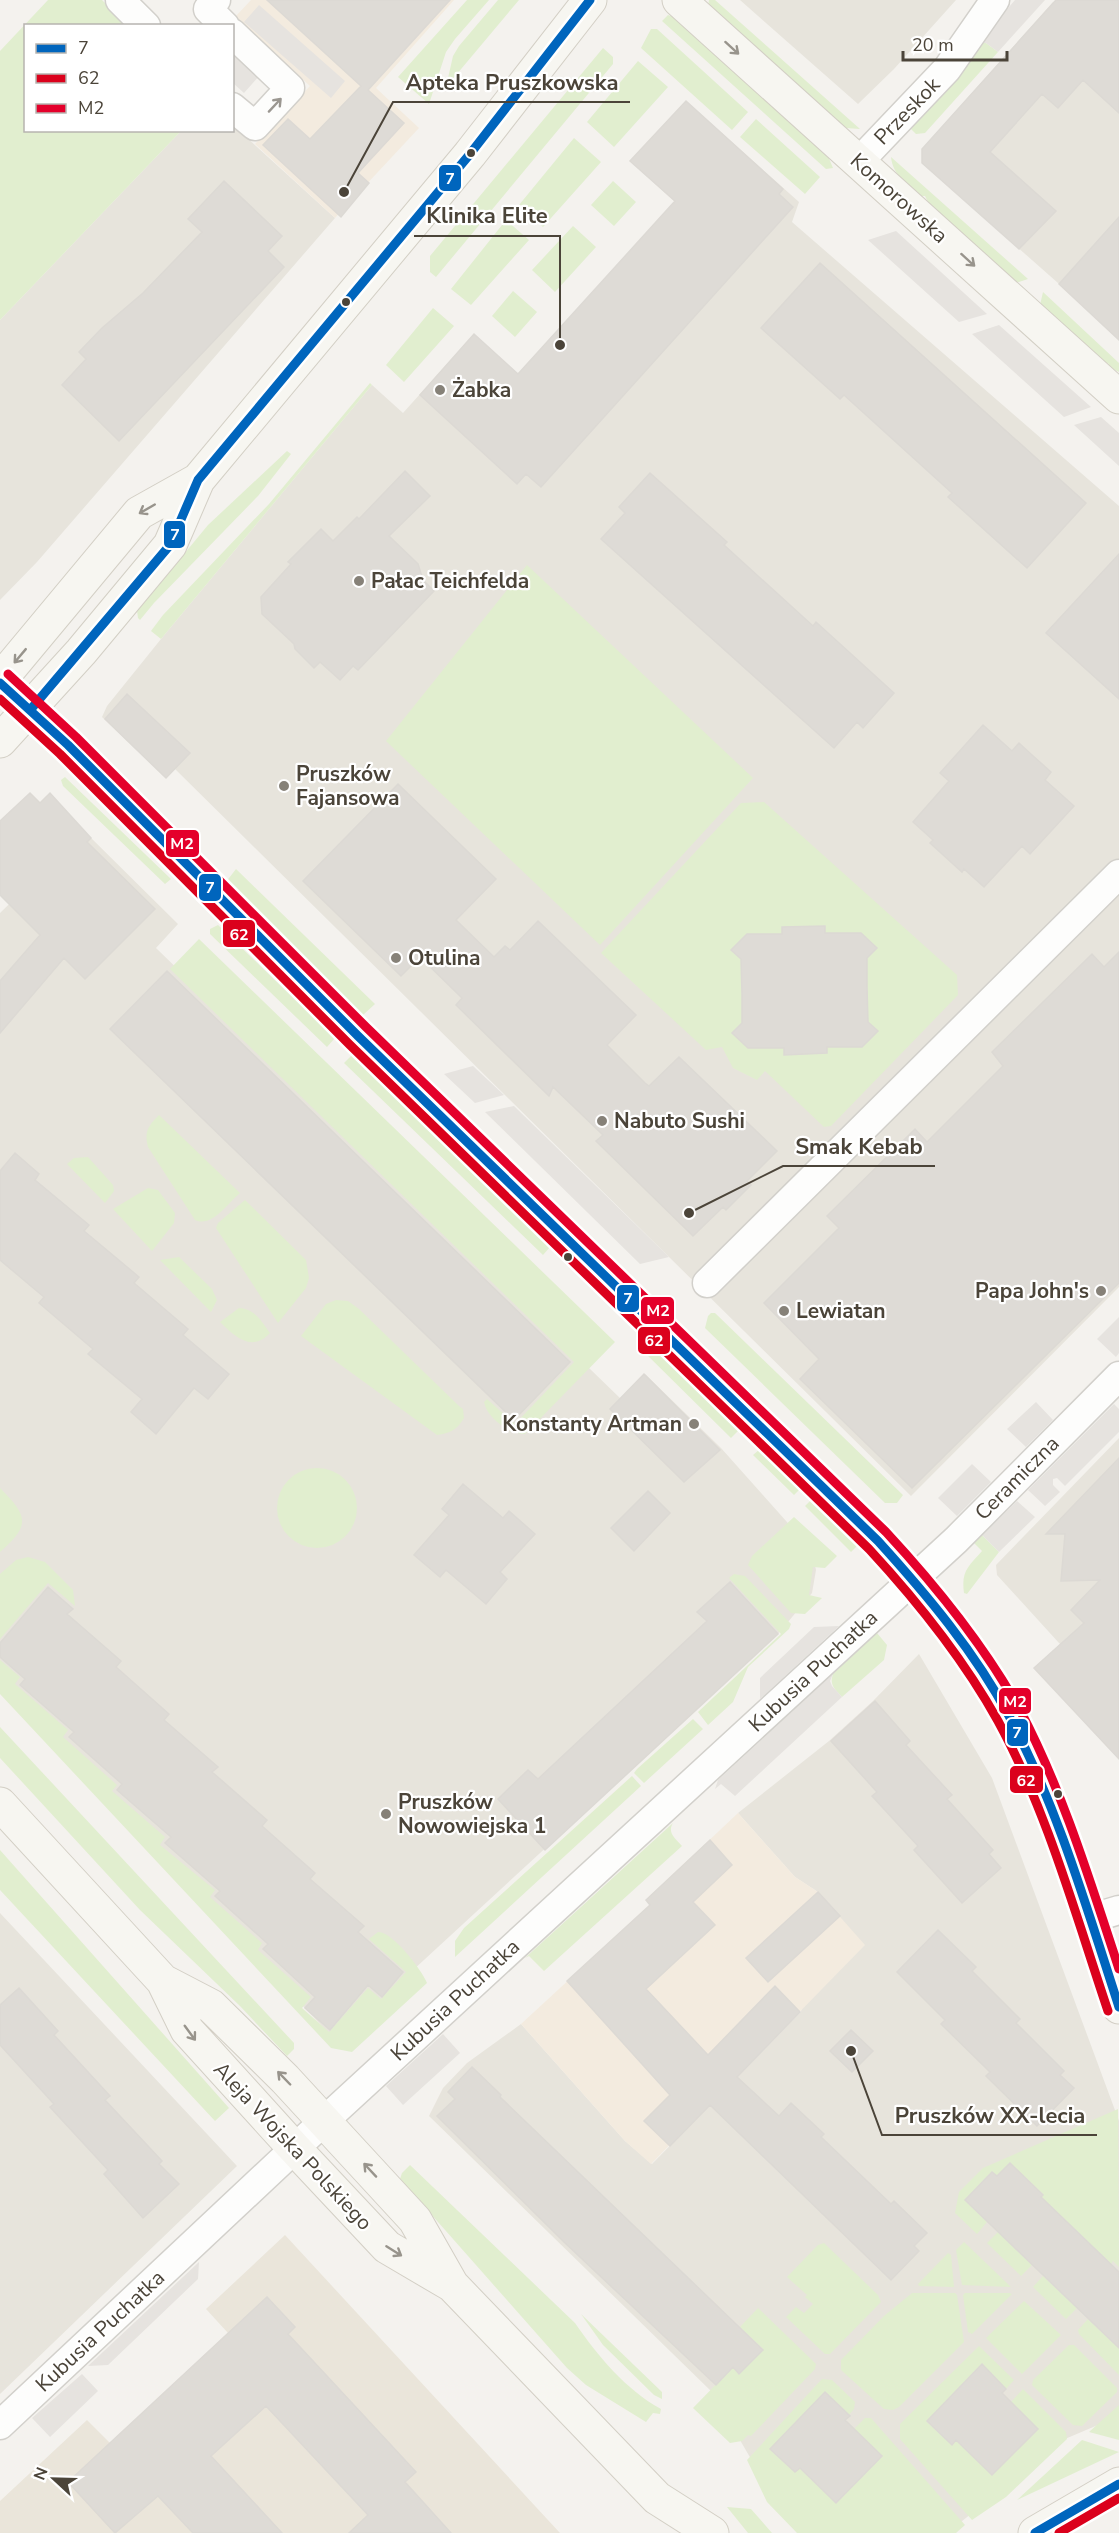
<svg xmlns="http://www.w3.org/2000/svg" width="1119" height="2533" font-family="'Nunito Sans',sans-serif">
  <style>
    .residential { fill: #e7e4dc }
    .commercial { fill: #f3ebdf }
    .education { fill: #eae5da }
    .green { fill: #e1eecf }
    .parking { fill: #e6e3df }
    .building { fill: #dedbd6; stroke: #dcd9d4; stroke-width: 1.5 }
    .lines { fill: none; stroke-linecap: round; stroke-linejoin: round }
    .street-casing { stroke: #d2d0cb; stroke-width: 31 }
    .secondary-casing { stroke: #d3cfc5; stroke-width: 35 }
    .street { stroke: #fdfdfc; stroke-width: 28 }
    .secondary { stroke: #f7f6f1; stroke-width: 33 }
    .bus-1-casing { stroke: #fff; stroke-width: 14 }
    .bus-2-casing { stroke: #fff; stroke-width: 14 }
    .bus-3-casing { stroke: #fff; stroke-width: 14 }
    .bus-1 { stroke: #0065bd; stroke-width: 9 }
    .bus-2 { stroke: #db011c; stroke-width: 9 }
    .bus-3 { stroke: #e4002b; stroke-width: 9 }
    .oneway { stroke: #98948c }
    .oneway2 { stroke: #9b9791 }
    .bus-dot { fill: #4b4439; stroke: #fff; stroke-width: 2 }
    .poi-dot { fill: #868178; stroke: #fff; stroke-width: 2 }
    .labels { text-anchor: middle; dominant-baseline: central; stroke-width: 4.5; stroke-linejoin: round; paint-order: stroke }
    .street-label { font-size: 21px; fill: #4b4439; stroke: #fff }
    .poi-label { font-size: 21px; font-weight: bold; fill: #4b4439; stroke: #fff; text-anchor: start }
    .leader { fill: none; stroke: #4b4439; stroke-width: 2 }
    .callout-dot { fill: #4b4439; stroke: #fff; stroke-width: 2 }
    .callout-label { font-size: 22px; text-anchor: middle; font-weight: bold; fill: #4b4439; stroke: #fff; stroke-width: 4.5; stroke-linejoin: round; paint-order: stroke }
    .line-badge { stroke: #fff; stroke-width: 2 }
    .badge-label { font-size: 16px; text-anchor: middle; font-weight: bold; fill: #fff }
  </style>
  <rect width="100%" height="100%" fill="#f4f2ee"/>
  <path class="residential" d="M740,0H956L894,69L858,104Z
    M1119,0V271L1075,298L922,163V149L1053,2L1056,5Z
    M686,101L799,202L792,222L1119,506V1287L911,1496L175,769L166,778L102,717L107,706L161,639L372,385L403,413L474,334L518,374L675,202L630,161Z
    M233,125L335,218L37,562L0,600V320L181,131L232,130Z
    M84,831L178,924L156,948L621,1399L645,1374L721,1448L811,1549L816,1570L812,1593L778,1634L336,2041L0,1686V913Z
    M1119,1438V1692L1059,1643L997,1575L996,1565Z
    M919,1654L992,1778L1119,2121V2416L1065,2439L947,2533L751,2459L712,2392L429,2116L443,2088L467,2063L521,2024L625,2141L652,2164L801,2012L818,1892L795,1877L738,1813L829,1741L873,1701Z
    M0,1913L237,2166L0,2394Z"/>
  <path class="commercial" d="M251,0H454L376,88L419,128L335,218L255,144L310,86L235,17Z
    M738,1813L795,1877L818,1892L865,1945L651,2164L625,2141L521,2024L650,1905L646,1900Z"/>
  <path class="education" d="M285,2235L560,2533H0V2501L87,2420L110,2443L228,2333L206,2309Z"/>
  <path class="green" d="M48,0H102L127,25L26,26V130L181,131L0,320V51Z
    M467,0H489L455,39L446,52L429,104L398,77Z
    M498,0H519L446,87L453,56L459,46Z
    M709,0H715L860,129L846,128L708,6Z
    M668,15L676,18L828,156L833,168L826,169L662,21Z
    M651,29H657L748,112L732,130L641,48Z
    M978,43H986L998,52L925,133L916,134L909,127Z
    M603,48L613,57V64L436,277L430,272V256Z
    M638,61L668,87L614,147L587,122Z
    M756,119L820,177L805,194L740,137Z
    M574,138L601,162L543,227L519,205Z
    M891,157L1028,279L1016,283L928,202L925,196H921C908,185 893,176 891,157Z
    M613,181L636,202L614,226L591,205Z
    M506,220L529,240L471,305L451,289Z
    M573,226L596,247L555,292L532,270Z
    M513,291L537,312L515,337L492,316Z
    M1043,292L1119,363V372L1109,367V364L1103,361L1040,305Z
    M433,308L454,326L404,382L386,365Z
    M370,383L372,385L161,639L151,631L163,615L269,504Z
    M287,451L291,454L258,496L154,603L140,620L138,618L137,611L208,525Z
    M527,565L753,778L600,945L386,741Z
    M65,777L171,879L165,884L63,786L61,780Z
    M764,802L957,975L958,995L831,1126L824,1127L765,1071L757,1080L733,1068L722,1047L706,1050L601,953L741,803Z
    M236,869L375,1004L363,1015L226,882Z
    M218,925L335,1038L327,1047L210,934V929Z
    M199,939L615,1342L525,1434C509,1434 487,1418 484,1402L487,1399L515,1424L574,1362L170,969Z
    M352,1055L550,1247L543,1255L344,1063Z
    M159,1115L240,1193C228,1203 212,1228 195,1220L148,1147C144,1132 148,1126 159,1115Z
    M88,1157L113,1185L114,1191L105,1203L67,1164L74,1158Z
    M148,1188L158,1190L175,1213L174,1223L152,1251L113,1209Z
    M245,1200L306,1260L309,1278L306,1288L278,1323L216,1228L218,1223Z
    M179,1257L212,1289L217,1300L211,1312L160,1260Z
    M336,1300L348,1301L359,1309L459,1406L463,1409L464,1418C457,1430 450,1433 437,1435L301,1336L326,1304Z
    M239,1308C255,1309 261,1321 270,1333C252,1353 234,1336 220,1322Z
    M711,1313H715L903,1495L897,1503H885L705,1328L708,1316Z
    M648,1342L739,1430L731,1438L641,1349Z
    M760,1449L800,1489L794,1495L753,1455Z
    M277 1508a40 40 0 1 1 80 0a40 40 0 1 1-80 0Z
    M0,1488C28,1516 31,1525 0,1552Z
    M811,1500L857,1546L851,1552L805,1506Z
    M794,1517L837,1556L825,1568L813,1567L809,1595L822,1598L805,1614L791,1613L748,1565L752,1556Z
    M982,1535L999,1552L967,1594L964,1593C961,1571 968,1567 982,1551L974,1543Z
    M28,1557L45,1562L73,1590L75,1606L48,1583L0,1639V1574L16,1560Z
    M734,1574L745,1576L791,1624L789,1629L748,1667L733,1702L708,1725L698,1712L781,1634L729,1578Z
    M877,1633L887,1645L884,1660L842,1697C835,1689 829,1685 833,1674Z
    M0,1660L20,1677L15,1684L68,1730L63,1737L117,1785L112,1791L165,1837L160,1845L215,1890L210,1897L262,1943L258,1950L311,1997L302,2008L329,2032L368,1988L381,1999L406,1972L369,1939L378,1932C392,1931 422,1970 427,1983L352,2052L331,2048L0,1694Z
    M693,1719L703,1729L644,1783L634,1773L637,1769Z
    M0,1727L294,2043V2049L287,2056L240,2006L140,1910L0,1758Z
    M632,1776L641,1786L455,1957V1941L464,1928Z
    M673,1823C667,1833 675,1838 682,1846L544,1971L529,1956L525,1958Z
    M0,1850L229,2108L215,2121L0,1890Z
    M1118,2109L1119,2267L1113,2261L1111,2264L1041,2197L1043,2194L1010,2163L997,2176L992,2172L965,2200L987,2222L977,2234L955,2213L959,2192L983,2168Z
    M410,2165L575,2323C597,2355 626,2390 661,2409L660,2414L653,2413L646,2422L586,2385L567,2368L400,2179L402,2173Z
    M998,2232L1032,2265L1021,2276L987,2243Z
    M964,2242L1011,2287L962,2285L956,2250Z
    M824,2243L878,2295L881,2302L830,2354H825L786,2317L796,2307L804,2313L813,2304L805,2297L807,2295L787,2277L818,2245Z
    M948,2253L951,2255L954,2287L919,2286L918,2284Z
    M1043,2276L1077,2308L1066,2319L1033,2287Z
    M912,2293H955L957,2295L964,2342L899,2407L893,2410L884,2409L841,2370V2360L884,2316Z
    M965,2293H1009L1012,2294L972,2334L968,2332L963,2295Z
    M1024,2301L1061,2335L1022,2374L986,2338Z
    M758,2308L816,2364L815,2369L751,2436L748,2435L742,2441L730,2443L693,2408L733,2367L739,2374L763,2349L740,2327Z
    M581,2314L662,2392V2399L654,2395L603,2345Z
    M1088,2319L1110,2340L1119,2332V2375L1079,2334L1078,2330Z
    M1069,2345H1074L1117,2388V2392L1082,2426L1073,2425L1032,2385L1033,2380Z
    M979,2346L1014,2380L1006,2389L982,2364L927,2422L952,2445L956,2440L992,2475L1038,2429L1011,2402L1023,2389L1066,2432L1067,2439L1006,2497L972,2520L900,2439V2424Z
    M822,2379L832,2380L855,2402L854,2409L849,2415L825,2392L770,2449L795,2472L800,2468L836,2503L854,2429L865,2418H871L965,2525L956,2533H797L767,2502L747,2460Z
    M1119,2405V2440L1089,2432Z
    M1082,2440L1119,2452L1017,2500Z
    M727,2507L751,2509L772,2533H748Z"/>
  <path class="parking" d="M1015,0H1045L998,52L986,43H978Z
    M259,5L345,81L331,98L244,22Z
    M233,50L260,75L244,93L233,83Z
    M896,231L987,314L959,322L868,240Z
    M999,325L1091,407L1064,417L972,334Z
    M1101,417L1119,433V466L1074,425Z
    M473,1066L504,1095L475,1103L444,1074Z
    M514,1106L669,1257L640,1264L485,1112Z
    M1119,1317V1353L1116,1357L1097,1339Z
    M1036,1402L1053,1420L1026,1447L1007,1429Z
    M1114,1404L1119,1409V1432L1065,1486L1057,1478L1053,1479V1485L1060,1492L1045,1506L1028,1490Z
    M972,1464L991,1482L957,1516L938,1498Z
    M1017,1501L1035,1517L999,1552L982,1535Z
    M839,1626L760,1699V1678L814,1627Z
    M833,1674L830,1681L832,1686L842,1697L735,1796L721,1784L715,1789L718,1780Z
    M443,2034L460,2053L403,2105L386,2086Z
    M199,2262L198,2279L108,2365L88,2366Z
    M82,2374L98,2391L50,2437L32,2418Z"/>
  <path class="building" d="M267,0H450L368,90L404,123L358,173L369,183L341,217L263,145L288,119L310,139L361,86Z
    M1056,0H1119V113L1083,80L1058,108L1042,94L990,152L1056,211L1019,249L922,163V149Z
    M686,101L783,189L779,194L793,207L541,487L526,474L517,484L420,395L474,334L518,374L675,201L630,161Z
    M224,181L282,236L268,251L284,267L119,441L62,385L86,359L79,352L102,328L143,293L202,232L188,219Z
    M1119,217V340L1059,284Z
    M820,263L1086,503L1027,568L948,497L952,493L844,395L840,399L761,328Z
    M405,471L430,496L389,536L418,564L423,580L434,591L358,670L353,666L340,680L320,662L314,668L295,649L294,644L262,614L261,597L291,564L288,562L321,529L333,541L357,517L359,519Z
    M650,473L727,542L724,545L813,626L816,622L894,693L863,728L857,722L834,748L601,539L625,513L619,507Z
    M1119,554V699L1046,633Z
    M127,694L190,753L166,778L105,719Z
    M983,725L1012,751L1019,743L1032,755L1051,772L1045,780L1074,806L1030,854L1022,846L984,887L964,869L962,872L930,843L933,840L913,822L949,781L940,773Z
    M398,784L496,879L456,920L494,957L505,946L510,950L538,921L636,1015L607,1045L645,1083L649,1086L679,1057L777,1151L747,1181L751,1185L726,1210L723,1207L693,1236L596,1141L603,1135L553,1087L549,1096L456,1005L462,998L420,957L401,976L303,881Z
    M30,793L40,803L50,793L91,838L87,842L155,909L85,979L64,958L0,1033V981L40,935L0,895V821Z
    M825,926V933H861L877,948L867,958V987L868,1022L878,1031L862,1047H827V1053L784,1055V1048H748L732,1033L742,1023V994L741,959L731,950L747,934H782V927Z
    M1119,952V1283L912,1488L800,1379L819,1359L764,1303L839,1228L827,1216L915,1129L927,1142L1003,1066L992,1052L1092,954L1104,967Z
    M167,971L570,1362L514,1420L110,1029Z
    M15,1153L39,1174L35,1180L89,1225L84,1231L139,1277L134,1283L188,1329L183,1335L229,1374L208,1399L194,1388L156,1434L131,1412L142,1399L88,1354L93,1349L39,1303L44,1297L0,1260V1171Z
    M644,1374L720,1450L684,1482L610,1409Z
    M1119,1458V1759L1034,1668L1084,1623L1071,1610L1100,1580L1061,1581L1065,1534H1046Z
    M463,1484L503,1518L509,1511L535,1534L500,1572L507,1579L486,1604L446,1570L440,1577L414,1555L449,1515L442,1509Z
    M648,1491L670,1513L634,1551L611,1528Z
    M730,1582L778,1634L545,1850L498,1799L528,1770L538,1779L707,1621L697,1612Z
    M48,1587L73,1609L67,1614L121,1661L116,1667L169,1714L164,1720L218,1767L212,1772L267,1820L262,1826L315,1873L310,1879L364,1926L358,1932L403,1972L382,1997L368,1985L330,2030L305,2008L315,1997L263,1949L268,1944L215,1896L220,1891L165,1843L171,1837L117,1790L122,1784L69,1737L74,1732L20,1685L25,1679L0,1657V1643Z
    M875,1701L910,1741L906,1745L952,1795L947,1799L993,1850L989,1854L1001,1868L962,1903L914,1850L918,1846L872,1796L877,1792L831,1741Z
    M710,1840L732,1865L693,1902L715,1925L646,1989L708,2055L775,1986L800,2012L737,2077L779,2116L791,2103L824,2134L821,2137L891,2204L894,2201L927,2233L914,2246L919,2251L891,2280L710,2105L670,2146L644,2121L670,2095L567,1981L650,1905L646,1900Z
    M818,1892L840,1916L768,1982L746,1958Z
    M938,1930L976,1967L972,1971L1020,2019L1016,2023L1064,2071L1060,2075L1074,2088L1037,2126L986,2076L990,2072L941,2024L945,2020L897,1972Z
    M19,1988L58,2031L54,2035L110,2096L105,2100L162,2161L159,2164L179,2184L143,2218L104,2174L108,2170L50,2107L54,2104L0,2045V2005Z
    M851,2030L873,2051L852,2072L830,2051Z
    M472,2067L501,2095L500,2097L763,2350L739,2374L733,2367L716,2385L564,2242L437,2116L455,2099L448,2092Z
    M1010,2163L1043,2195L1041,2197L1119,2272V2348L965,2200L992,2172L997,2176Z
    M267,2297L295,2327L288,2334L416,2472L405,2482L451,2533H349L368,2515L266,2406L211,2456L282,2533H193L158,2496L115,2533L68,2482Z
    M982,2364L1006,2389L1002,2393L1038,2429L992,2475L956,2440L952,2445L927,2421Z
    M825,2392L850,2416L845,2420L882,2456L836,2503L800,2468L795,2472L770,2449Z"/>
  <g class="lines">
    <g class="street-casing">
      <path id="street" d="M120,0L146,26
        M216,0L208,9L225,26
        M232,33L290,88L255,126L232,107
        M862,165L869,151L947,69L995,0
        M707,1283L1119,874
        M1089,1919L1119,1910
        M0,2425L324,2121L956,1540L1119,1376"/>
    </g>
    <g class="secondary-casing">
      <path id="secondary" d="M679,0L1119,397
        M0,680L139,513L198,480
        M0,683L68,745L358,1036L878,1541C929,1595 973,1651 1009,1716C1056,1805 1087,1912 1119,2007
        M0,741L81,652L170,545L198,480L470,154L590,0
        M0,1804L163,1981L187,2030L295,2149L387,2247L450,2284
        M163,1981L211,2006L285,2079L415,2220L452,2285L657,2498L712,2533
        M1035,2533L1119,2484"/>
    </g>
    <use href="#street" class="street"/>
    <use href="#secondary" class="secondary"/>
    <g class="bus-1-casing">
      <path id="bus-1" d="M0,683L68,745L358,1036L878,1541C927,1595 975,1652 1009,1716C1058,1808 1087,1909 1119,2007
        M31,709L170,545L198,480L470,154L590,0
        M1035,2533L1119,2484"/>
    </g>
    <g class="bus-2-casing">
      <path id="bus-2" d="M0,699L60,754L350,1045L869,1549C918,1602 963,1658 998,1721C1047,1811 1075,1913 1108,2011
        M1059,2533L1119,2498"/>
    </g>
    <g class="bus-3-casing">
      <path id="bus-3" d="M8,674L76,737L366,1027L886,1532C937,1587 984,1645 1020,1710C1063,1792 1090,1881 1119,1969"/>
    </g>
    <use href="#bus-1" class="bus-1"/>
    <use href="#bus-2" class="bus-2"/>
    <use href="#bus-3" class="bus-3"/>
  </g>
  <defs><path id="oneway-shaft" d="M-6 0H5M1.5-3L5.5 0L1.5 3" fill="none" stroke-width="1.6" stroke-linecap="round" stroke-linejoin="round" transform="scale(1.5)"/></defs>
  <g class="oneway">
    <use href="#oneway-shaft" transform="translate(732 48) rotate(42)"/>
    <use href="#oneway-shaft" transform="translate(968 260) rotate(42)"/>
    <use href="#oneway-shaft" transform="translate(147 509) rotate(150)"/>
    <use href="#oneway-shaft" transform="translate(20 656) rotate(130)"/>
    <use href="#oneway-shaft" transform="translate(190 2033) rotate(54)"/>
    <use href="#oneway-shaft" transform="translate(284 2078) rotate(-134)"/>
    <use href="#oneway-shaft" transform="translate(370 2170) rotate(-133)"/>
    <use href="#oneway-shaft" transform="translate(394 2251) rotate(32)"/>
  </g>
  <use class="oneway2" href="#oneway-shaft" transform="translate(275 105) rotate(-47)"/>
  <g class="bus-dot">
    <circle cx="471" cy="153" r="5"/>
    <circle cx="346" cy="302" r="5"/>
    <circle cx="568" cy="1257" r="5"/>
    <circle cx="1058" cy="1794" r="5"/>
  </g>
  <g class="poi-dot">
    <circle cx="440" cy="390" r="6"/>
    <circle cx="359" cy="581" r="6"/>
    <circle cx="284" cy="786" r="6"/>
    <circle cx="396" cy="958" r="6"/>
    <circle cx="602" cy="1121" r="6"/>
    <circle cx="1101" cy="1291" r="6"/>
    <circle cx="784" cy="1311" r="6"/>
    <circle cx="694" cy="1424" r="6"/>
    <circle cx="386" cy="1814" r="6"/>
  </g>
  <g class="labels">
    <g class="street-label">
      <text transform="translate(907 111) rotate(-46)">Przeskok</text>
      <text transform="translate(899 198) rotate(42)">Komorowska</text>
      <text transform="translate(1017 1478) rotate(-45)">Ceramiczna</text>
      <text transform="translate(813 1671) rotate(-43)">Kubusia Puchatka</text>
      <text transform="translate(455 2000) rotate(-43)">Kubusia Puchatka</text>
      <text transform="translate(293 2146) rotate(47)">Aleja Wojska Polskiego</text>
      <text transform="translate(100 2331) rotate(-43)">Kubusia Puchatka</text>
    </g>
    <g class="poi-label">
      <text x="452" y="390">Żabka</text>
      <text x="371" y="581">Pałac Teichfelda</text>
      <text x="296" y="774">Pruszków<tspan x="296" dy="24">Fajansowa</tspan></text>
      <text x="408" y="958">Otulina</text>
      <text x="614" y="1121">Nabuto Sushi</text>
      <text x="1089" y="1291" text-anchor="end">Papa John's</text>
      <text x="796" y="1311">Lewiatan</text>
      <text x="682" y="1424" text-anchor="end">Konstanty Artman</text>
      <text x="398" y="1802">Pruszków<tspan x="398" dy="24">Nowowiejska 1</tspan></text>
    </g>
  </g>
  <path class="leader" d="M344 192L393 102H630M560 345L560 236H414M689 1213L783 1166H935M851 2051L882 2135H1097"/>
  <g class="callout-dot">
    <circle cx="344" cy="192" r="6"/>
    <circle cx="560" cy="345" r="6"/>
    <circle cx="689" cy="1213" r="6"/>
    <circle cx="851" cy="2051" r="6"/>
  </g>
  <g class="callout-label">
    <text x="512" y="90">Apteka Pruszkowska</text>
    <text x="487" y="223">Klinika Elite</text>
    <text x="859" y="1154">Smak Kebab</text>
    <text x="990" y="2123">Pruszków XX-lecia</text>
  </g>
  <g class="line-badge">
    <rect x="438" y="164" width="24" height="28" rx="6" fill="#0065bd"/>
    <rect x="163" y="520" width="23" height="29" rx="6" fill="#0065bd"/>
    <rect x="165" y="829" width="35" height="29" rx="6" fill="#e4002b"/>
    <rect x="198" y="873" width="24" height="29" rx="6" fill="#0065bd"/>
    <rect x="222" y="919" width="34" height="29" rx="6" fill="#db011c"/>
    <rect x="616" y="1284" width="24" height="29" rx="6" fill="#0065bd"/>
    <rect x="640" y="1296" width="35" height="29" rx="6" fill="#e4002b"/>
    <rect x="637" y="1326" width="34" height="29" rx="6" fill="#db011c"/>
    <rect x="998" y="1687" width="34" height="28" rx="6" fill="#e4002b"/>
    <rect x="1006" y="1718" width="23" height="29" rx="6" fill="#0065bd"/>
    <rect x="1009" y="1765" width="35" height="29" rx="6" fill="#db011c"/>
  </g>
  <g class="badge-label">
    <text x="450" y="184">7</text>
    <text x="175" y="540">7</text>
    <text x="182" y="849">M2</text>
    <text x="210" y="893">7</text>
    <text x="239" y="940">62</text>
    <text x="628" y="1304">7</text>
    <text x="658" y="1316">M2</text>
    <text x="654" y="1346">62</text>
    <text x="1015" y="1707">M2</text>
    <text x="1017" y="1738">7</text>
    <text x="1026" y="1786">62</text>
  </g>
  <rect x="24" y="24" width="210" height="108" fill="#ffffff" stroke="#b7b4b0" stroke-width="1.5"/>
  <rect x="36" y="44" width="30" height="9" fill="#0065bd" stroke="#b7b4b0" stroke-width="1.5"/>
  <text x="78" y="54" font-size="18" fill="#4b4439">7</text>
  <rect x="36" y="74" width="30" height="9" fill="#db011c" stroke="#b7b4b0" stroke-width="1.5"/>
  <text x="78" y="84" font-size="18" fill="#4b4439">62</text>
  <rect x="36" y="104" width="30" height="9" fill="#e4002b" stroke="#b7b4b0" stroke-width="1.5"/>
  <text x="78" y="114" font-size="18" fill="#4b4439">M2</text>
  <g transform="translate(54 2479) rotate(292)" stroke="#ffffff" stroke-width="4.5" paint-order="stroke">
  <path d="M0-4.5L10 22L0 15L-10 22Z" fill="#4b4439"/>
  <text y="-9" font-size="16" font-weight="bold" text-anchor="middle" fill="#4b4439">N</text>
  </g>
  <path d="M903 51v9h104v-9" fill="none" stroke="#4b4439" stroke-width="3"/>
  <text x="912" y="51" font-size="18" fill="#4b4439" stroke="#ffffff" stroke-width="4.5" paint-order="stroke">20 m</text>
</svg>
